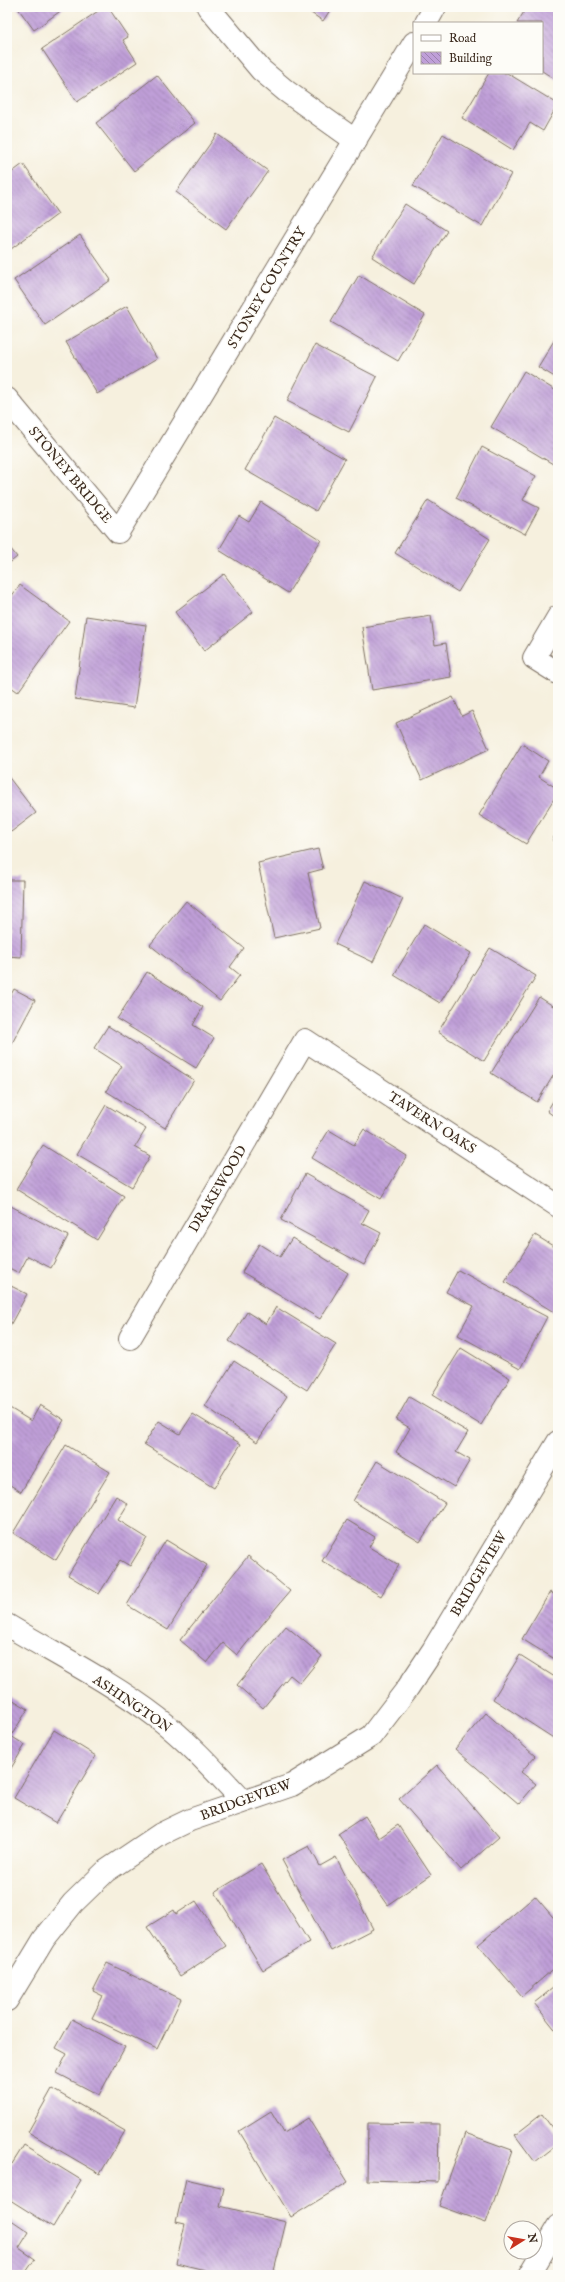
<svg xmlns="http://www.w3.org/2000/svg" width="565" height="2282" font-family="'IM FELL English',serif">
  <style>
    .building { fill: url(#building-back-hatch) }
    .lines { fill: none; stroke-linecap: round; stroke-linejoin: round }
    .minor-casing { stroke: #7c6f61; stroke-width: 24 }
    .minor { stroke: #fff; stroke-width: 22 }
    .labels { text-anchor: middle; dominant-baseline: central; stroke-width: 3; stroke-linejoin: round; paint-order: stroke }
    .street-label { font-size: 14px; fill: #3b2a1e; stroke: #fdfcf7 }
  </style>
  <defs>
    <pattern id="building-back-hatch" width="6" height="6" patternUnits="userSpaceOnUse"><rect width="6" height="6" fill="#bf9fd8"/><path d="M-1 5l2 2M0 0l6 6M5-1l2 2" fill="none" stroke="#9c82af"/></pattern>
  </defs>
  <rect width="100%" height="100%" fill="#fdfcf7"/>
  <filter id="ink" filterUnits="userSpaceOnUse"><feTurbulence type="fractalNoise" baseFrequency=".025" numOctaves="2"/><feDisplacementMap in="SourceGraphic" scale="8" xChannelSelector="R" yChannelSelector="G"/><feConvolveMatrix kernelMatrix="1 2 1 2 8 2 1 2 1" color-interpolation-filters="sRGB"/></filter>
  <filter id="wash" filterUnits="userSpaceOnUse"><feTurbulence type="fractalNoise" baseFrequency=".012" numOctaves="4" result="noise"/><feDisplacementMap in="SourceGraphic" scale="16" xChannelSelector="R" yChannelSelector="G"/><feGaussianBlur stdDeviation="0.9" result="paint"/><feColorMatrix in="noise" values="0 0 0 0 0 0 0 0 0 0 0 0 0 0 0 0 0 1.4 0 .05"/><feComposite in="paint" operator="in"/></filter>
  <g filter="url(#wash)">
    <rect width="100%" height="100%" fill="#f6f0de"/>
    <g id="blocks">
      <path class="building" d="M17,7H66L34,30Z
        M104,7H108L128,37L123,40L137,62L77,102L42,49Z
        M302,7H332L323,21Z
        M527,7H554L558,10V81L542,71V23H517Z
        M489,73H507L558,104L543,131L530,123L513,150L462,118Z
        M157,75L195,123L134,171L96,123Z
        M217,134L268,171L226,229L176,192Z
        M443,134L511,174L482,226L413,186Z
        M23,164L58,214L7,252V176Z
        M405,204L447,231L414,284L372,257Z
        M80,235L111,280L45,325L14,280Z
        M359,275L425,315L398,361L331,322Z
        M127,306L157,359L97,394L66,342Z
        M558,334V379L538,367Z
        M315,345L377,377L349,432L287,401Z
        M524,371L558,392V467L491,427Z
        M274,418L345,459L316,511L245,470Z
        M482,447L536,476L523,500L539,508L525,534L456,498Z
        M428,500L490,539L458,592L395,553Z
        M261,502L321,540L288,593L219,550L239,516L249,522Z
        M7,544L17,557L7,565Z
        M224,574L253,612L204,651L175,612Z
        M20,585L69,621L18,692L7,684V602Z
        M86,616L146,625L134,708L75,699Z
        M431,616L435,645L446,643L451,677L372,690L362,627Z
        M453,697L462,716L472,711L489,749L422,780L396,723Z
        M522,744L548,761L539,777L558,789V792L526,844L479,815Z
        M7,775L36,813L11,832L7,827Z
        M558,831V844L552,840Z
        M318,849L323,869L308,873L320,928L274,938L258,863Z
        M7,880H23L21,957L7,956Z
        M365,881L403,899L373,962L335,944Z
        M186,901L244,948L230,967L240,975L220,1001L150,945Z
        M424,924L471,953L440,1003L394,975Z
        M490,948L536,976L484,1061L438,1032Z
        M147,972L203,1007L193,1025L214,1038L196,1068L117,1019Z
        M14,989L35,1000L10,1047L7,1046V1002Z
        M539,997L558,1009V1068L537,1102L491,1073Z
        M108,1026L194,1080L165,1128L106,1091L122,1066L94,1048Z
        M558,1093V1119L547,1111Z
        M106,1105L146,1129L135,1147L150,1156L132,1187L77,1154Z
        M364,1129L407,1156L381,1199L312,1158L329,1130L354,1145Z
        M43,1145L124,1196L97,1240L16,1189Z
        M305,1174L369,1210L362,1223L381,1233L364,1265L281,1220Z
        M7,1204L68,1236L51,1268L28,1256L19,1273L7,1267Z
        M535,1235L558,1249L557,1314L505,1282Z
        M292,1238L348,1273L320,1319L242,1272L259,1244L280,1257Z
        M458,1270L547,1317L520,1369L458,1335L474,1306L446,1292Z
        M7,1284L27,1294L7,1331Z
        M276,1307L336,1344L307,1390L229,1341L247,1312L266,1324Z
        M461,1348L510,1378L481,1425L432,1395Z
        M234,1361L287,1396L257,1442L205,1406Z
        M409,1397L468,1432L456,1452L470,1460L454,1487L396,1452L410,1428L396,1420Z
        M40,1405L64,1420L21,1492L7,1483V1409L8,1407L31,1421Z
        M193,1414L241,1444L214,1488L144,1444L159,1421L180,1434Z
        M66,1445L110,1472L56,1560L13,1533Z
        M377,1461L445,1503L420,1542L353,1501Z
        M116,1496L128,1504L118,1520L147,1538L130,1566L120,1560L99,1594L68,1575Z
        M347,1520L375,1537L369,1547L399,1565L381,1596L322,1561Z
        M166,1540L207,1565L168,1630L127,1605Z
        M248,1556L290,1591L237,1655L223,1643L207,1663L180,1640Z
        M550,1592L558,1597V1661L522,1639Z
        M286,1626L322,1656L300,1683L290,1675L263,1708L237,1685Z
        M520,1655L558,1679V1741L493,1699Z
        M7,1696L28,1709L11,1736L25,1745L7,1775Z
        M486,1713L535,1756L521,1772L536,1784L519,1804L455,1749Z
        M54,1730L96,1756L56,1823L14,1798Z
        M437,1765L499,1837L461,1870L399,1799Z
        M365,1816L379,1838L398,1825L431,1875L387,1905L338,1834Z
        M309,1846L320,1866L336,1857L373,1929L331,1951L282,1860Z
        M261,1864L309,1942L263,1970L215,1892Z
        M535,1896L558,1923V1965L522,1996L478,1945Z
        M196,1901L226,1946L180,1976L147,1927L174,1910L176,1914Z
        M107,1963L181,1999L157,2049L92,2018L103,1996L93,1991Z
        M558,1984V2033L534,2003Z
        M72,2019L125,2047L99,2095L57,2073L67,2054L56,2048Z
        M52,2089L125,2131L100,2174L28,2132Z
        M271,2111L284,2133L308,2118L348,2182L291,2217L239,2131Z
        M542,2114L558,2136V2144L535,2162L515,2135Z
        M368,2123L439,2124L438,2182L367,2180Z
        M465,2133L512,2150L486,2223L439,2206Z
        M24,2145L81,2180L53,2227L7,2198V2161L12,2164Z
        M186,2179L224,2188L220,2206L286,2222L273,2275H226L176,2263L185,2224L176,2222Z
        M7,2217L29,2232L19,2248L35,2259L24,2275L7,2273Z"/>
    </g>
  </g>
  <g filter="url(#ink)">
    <use href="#blocks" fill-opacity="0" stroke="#7c6f61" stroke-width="1"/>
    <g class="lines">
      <g class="minor-casing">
        <path id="minor" d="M208,7L261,70L286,91L356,141
          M426,23L435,7
          M7,399L118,532L414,43
          M558,617L534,658L558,673
          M130,1338L305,1040L558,1206
          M7,1625C57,1655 111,1682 158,1718C189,1742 216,1772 243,1801
          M7,2000L44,1939L73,1903L106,1871L161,1834L190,1820L292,1785L371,1736L407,1689L433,1650L558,1442
          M529,2275L558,2226"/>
      </g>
      <use href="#minor" class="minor"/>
    </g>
  </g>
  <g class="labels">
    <g class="street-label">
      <text transform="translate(267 288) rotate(-59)">STONEY COUNTRY</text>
      <text transform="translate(70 475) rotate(50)">STONEY BRIDGE</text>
      <text transform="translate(432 1123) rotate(33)">TAVERN OAKS</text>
      <text transform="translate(218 1189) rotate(-59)">DRAKEWOOD</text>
      <text transform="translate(479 1574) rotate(-59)">BRIDGEVIEW</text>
      <text transform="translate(132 1704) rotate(34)">ASHINGTON</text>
      <text transform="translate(246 1800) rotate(-20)">BRIDGEVIEW</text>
    </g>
  </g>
  <rect width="565" height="2282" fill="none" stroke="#fdfcf7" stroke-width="24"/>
  <rect x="413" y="22" width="130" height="52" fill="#fdfcf7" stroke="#afa8a0"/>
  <rect x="421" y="35" width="20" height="6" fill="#ffffff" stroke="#afa8a0"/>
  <text x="449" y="42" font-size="12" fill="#3b2a1e">Road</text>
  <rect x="421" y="52" width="20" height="12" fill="url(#building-back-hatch)" stroke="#afa8a0"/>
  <text x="449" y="62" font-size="12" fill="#3b2a1e">Building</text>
  <g transform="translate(523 2240) rotate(79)"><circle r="19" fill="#fdfcf7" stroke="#afa8a0"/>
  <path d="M0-3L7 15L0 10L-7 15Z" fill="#c8321e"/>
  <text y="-6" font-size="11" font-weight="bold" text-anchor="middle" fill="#3b2a1e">N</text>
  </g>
</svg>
